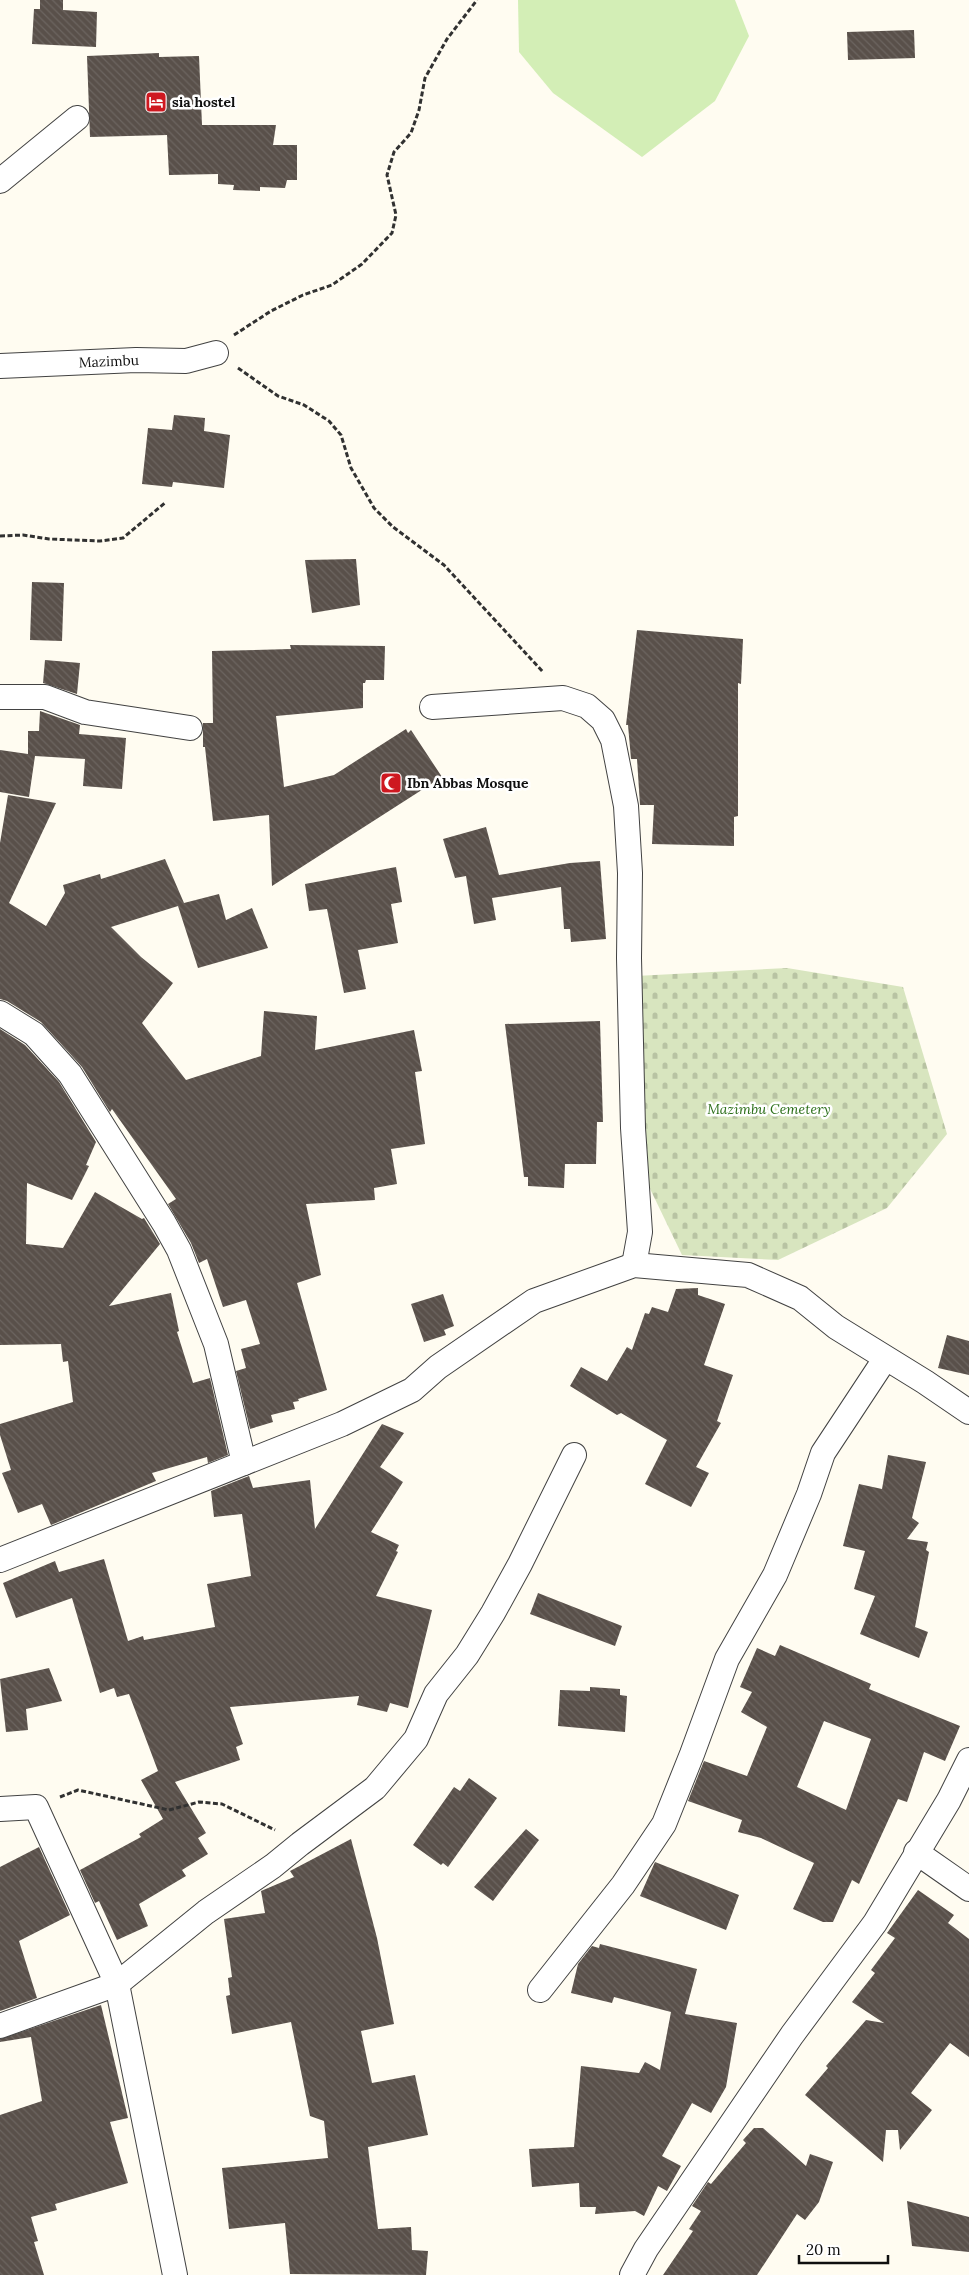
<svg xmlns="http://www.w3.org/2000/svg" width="969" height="2275" font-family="Lora,serif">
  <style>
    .grass { fill: #d3eeb6 }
    .cemetery { fill: url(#cemetery-stones) }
    .building { fill: url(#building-back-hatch); fill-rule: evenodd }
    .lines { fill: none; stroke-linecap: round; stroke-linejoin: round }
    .street-casing { stroke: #424242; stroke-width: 26 }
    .path { stroke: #313131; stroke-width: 3; stroke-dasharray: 5 2.5; stroke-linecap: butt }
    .street { stroke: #fff; stroke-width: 24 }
    .labels { text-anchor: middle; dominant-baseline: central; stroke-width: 5; stroke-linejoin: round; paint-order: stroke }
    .poi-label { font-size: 14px; font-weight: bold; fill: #0f0f0f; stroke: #fff; text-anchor: start }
    .street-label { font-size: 14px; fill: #0f0f0f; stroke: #fff }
    .park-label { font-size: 14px; font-style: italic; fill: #2a6e18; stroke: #fff }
  </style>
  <defs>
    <pattern id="cemetery-stones" width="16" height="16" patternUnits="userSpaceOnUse" patternTransform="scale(1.25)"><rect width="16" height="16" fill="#d8e5bf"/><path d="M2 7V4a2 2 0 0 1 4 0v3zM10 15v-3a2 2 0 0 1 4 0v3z" fill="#b8c3a3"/></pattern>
    <pattern id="building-back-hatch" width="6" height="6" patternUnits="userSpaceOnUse" patternTransform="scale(1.25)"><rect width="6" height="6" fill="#59504a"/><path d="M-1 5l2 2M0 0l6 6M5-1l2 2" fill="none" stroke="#6c6560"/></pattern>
  </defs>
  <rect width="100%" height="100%" fill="#fffcf1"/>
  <path class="grass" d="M518,0H735L749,36L715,101L642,157L553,93L519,52Z"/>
  <path class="cemetery" d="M787,968L903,987L947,1134L887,1208L778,1260L682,1255L626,1139L636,976Z"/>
  <path class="building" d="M40,0H63V10L97,12L96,47L32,44L34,9H40Z
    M914,30L915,58L848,60L847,32Z
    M159,53V57L199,56L202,125H276L273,145H297V180H287L285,188L260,187V191L233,190L234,185L218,184V174L169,175L167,135L90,137L87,56Z
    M174,415L205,418L204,431L230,435L224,488L173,482L172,487L142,484L148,428L172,430Z
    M356,559L360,605L312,613L305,560Z
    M32,582L64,583L62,641L30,640Z
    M637,630L743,639L741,684L738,683V816L734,817V846L652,844L654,805H640L637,759H631L628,725H626Z
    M290,645L385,646L384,680H366L365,683H363V708L276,716L284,787L334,775L406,729L408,733L411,730L442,777L272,886L269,815L213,821L205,747H203V723H213L212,651L291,649Z
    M45,660L80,663L77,694L43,683Z
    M40,711L80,725L79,734L126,738L122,789L83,786L85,759L35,756L29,797L0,792V750L28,754V731H39Z
    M8,795L56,803L9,903L46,926L65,893L63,885L100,874L101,879L165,859L184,903L219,894L226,920L252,908L268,948L198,968L178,906L111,927L141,957L173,983L142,1023L186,1080L261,1056L264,1011L317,1016L315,1050L414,1030L422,1071L415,1072L425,1144L391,1149L397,1184L374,1188L375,1200L306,1204L321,1275L297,1283L327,1390L298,1399L299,1401L293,1402L295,1409L271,1415L273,1422L250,1429L236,1371L246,1368L241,1349L260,1344L246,1300L223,1307L207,1259L199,1263L191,1243L168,1204L176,1199L112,1109L110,1112L82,1067L41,1022L7,1001L0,999V843Z
    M486,827L499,875L570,863L600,861L606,939L571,942L570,929H564L561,887L492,898L496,920L474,924L466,876L455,878L443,839Z
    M396,867L402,902L391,904L398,943L358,950L366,989L344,993L327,909L309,911L305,884Z
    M600,1021L603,1122H597L596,1164H565L564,1188L528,1186V1177H524L505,1024Z
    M0,1029L25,1045L59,1082L96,1142L86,1165L89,1166L72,1200L27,1183L26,1244L63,1248L95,1192L142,1219L144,1218L160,1244L109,1306L171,1293L179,1331L177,1332L193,1383L210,1378L228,1455L208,1463L207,1457L152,1473L156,1481L51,1525L42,1504L18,1513L2,1473L11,1470L0,1435V1424L73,1402L68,1361L63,1362L61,1344L0,1345Z
    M698,1288V1295L725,1304L704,1365L733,1375L717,1421L721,1423L696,1467L709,1473L691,1507L645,1484L667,1440L621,1413L617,1415L570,1386L581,1367L607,1381L627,1347L632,1350L645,1313L649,1314L652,1307L668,1312L676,1289Z
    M443,1294L454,1326L444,1330L446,1335L424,1342L411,1304Z
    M947,1335L969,1341V1375L938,1368Z
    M382,1424L404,1433L380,1467L403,1482L371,1532L399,1545L396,1551L398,1552L376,1596L432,1610L408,1708L390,1703L387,1712L357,1705L359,1696L230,1707L243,1744L236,1747L240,1760L175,1782L206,1833L198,1838L208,1854L182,1870L186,1876L139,1904L148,1926L117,1940L99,1901L95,1903L80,1870L141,1837L139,1834L163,1819L141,1780L158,1771L129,1694L117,1697L114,1688L100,1693L72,1598L16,1618L3,1583L55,1561L59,1572L104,1559L128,1641L143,1636L144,1640L215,1627L207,1584L251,1576L242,1514L214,1517L211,1491L249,1476L253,1488L310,1480L315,1529Z
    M888,1455L926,1462L912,1518L919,1523L907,1539L928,1542L926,1550L929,1552L915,1627L928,1632L919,1658L860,1634L875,1596L854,1589L865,1551L843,1546L859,1484L882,1489Z
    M538,1593L622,1626L615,1646L530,1614Z
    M780,1645L871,1684L869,1689L960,1726L945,1761L924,1752L907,1802L898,1799L859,1884L852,1880L833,1922H823L793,1909L814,1863L761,1838L738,1832L742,1820L688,1801L704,1761L747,1776L767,1727L741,1712L752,1692L740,1687L757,1648L775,1656ZM824,1721L871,1739L846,1810L797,1787Z
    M49,1668L62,1701L26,1709L28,1730L6,1732L0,1679Z
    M590,1687L620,1689V1695L627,1696L625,1732L558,1726L560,1690L590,1691Z
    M469,1778L497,1798L448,1867L443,1863L441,1865L413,1845L454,1787L460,1791Z
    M526,1829L539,1840L493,1901L474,1887Z
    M351,1839L377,1938L394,2024L361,2031L372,2083L415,2075L428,2135L368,2147L378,2229L411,2227L412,2250L428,2251L426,2275L290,2274L285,2223L229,2229L222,2168L328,2158L324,2121L310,2116L291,2022L232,2034L226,1996L230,1995L228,1978L232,1977L224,1919L265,1913L261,1891L294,1877L290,1871Z
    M39,1847L70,1915L19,1941L37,1998L0,2011V1867Z
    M655,1862L739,1895L726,1930L640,1896Z
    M918,1890L954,1915L948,1923L969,1939V2057L950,2043L911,2093L932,2110L900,2150L898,2130H886L883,2162L805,2095L828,2068L826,2066L866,2020L884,2023L852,2002L875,1973L871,1970L895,1938L887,1933Z
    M600,1944L697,1969L685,2014L737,2023L726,2087L711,2113L692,2103L662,2156L681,2166L667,2191L658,2186L644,2216L635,2211L595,2214L596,2207H580L579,2183L532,2187L529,2149L574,2147L581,2066L639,2073L645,2062L660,2070L671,2012L614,1997L612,2003L571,1993L578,1964L592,1946L599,1948Z
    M101,2005L128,2118L110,2122L128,2183L55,2204L57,2210L31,2217L38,2241L34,2242L44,2275H0V2115L42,2101L31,2037L0,2042V2039Z
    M754,2128H763L806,2166L810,2154L833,2162L819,2202L805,2220L797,2214L757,2275H663L693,2231L689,2229L701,2211L692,2206L708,2182L711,2184L746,2143L743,2140Z
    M907,2201L969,2217V2252L912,2246Z"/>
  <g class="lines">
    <g class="street-casing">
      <g id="street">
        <path d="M0,181L77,118"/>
        <path id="s1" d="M0,366L136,360L186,361L216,353"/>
        <path d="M0,697H45L85,712L190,728"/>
        <path d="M432,707L563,698L587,706L603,720L613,740L626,806L630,873L629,958L633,1128L640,1232L634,1265"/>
        <path d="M0,1013L34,1034L70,1074L164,1223L179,1250L216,1344L244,1463"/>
        <path d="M0,1560L342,1424L412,1390L438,1367L534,1301L634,1265L748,1275L800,1298L836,1327L925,1382L969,1412"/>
        <path d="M0,1809L36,1807L117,1984L175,2275"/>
        <path d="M916,1852L969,1889"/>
        <path d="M540,1990L623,1885L664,1824L692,1754L727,1659L775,1575L809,1494L823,1453L885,1359"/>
        <path d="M0,2026L117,1984L206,1912L273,1866L300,1844L375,1788L416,1739L436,1694L467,1655L493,1613L520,1564L574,1455"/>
        <path d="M632,2275L646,2249L792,2035L875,1923L949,1800L969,1760"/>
      </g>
    </g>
    <path class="path" d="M234,335L271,311L303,295L332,285L362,264L392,233L396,215L387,175L394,152L411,133L419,110L425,78L447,39L477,0
      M238,368L278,396L304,405L329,421L341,435L351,468L374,508L393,527L444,565L543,672
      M0,536L23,535L49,539L100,541L123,538L166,502
      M60,1797L78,1790L169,1810L199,1802L222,1804L275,1830"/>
    <use href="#street" class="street"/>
  </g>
  <defs>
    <g id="hotel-square" transform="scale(1.125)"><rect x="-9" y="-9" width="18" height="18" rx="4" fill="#ce1820" stroke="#fff"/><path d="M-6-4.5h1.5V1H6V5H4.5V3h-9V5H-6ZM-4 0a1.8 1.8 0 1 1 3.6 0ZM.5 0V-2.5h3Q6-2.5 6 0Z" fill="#fff"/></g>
    <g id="mosque-square" transform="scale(1.125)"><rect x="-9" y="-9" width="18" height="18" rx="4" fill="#ce1820" stroke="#fff"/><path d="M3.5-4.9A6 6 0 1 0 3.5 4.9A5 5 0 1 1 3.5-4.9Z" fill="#fff"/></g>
  </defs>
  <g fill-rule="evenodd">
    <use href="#hotel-square" x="156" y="102"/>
    <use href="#mosque-square" x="391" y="783"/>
  </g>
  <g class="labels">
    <g class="poi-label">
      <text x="172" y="102">sia hostel</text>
      <text x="407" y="783">Ibn Abbas Mosque</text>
    </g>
    <g class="street-label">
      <text stroke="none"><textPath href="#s1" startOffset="109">Mazimbu</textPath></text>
    </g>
    <g class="park-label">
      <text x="769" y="1109">Mazimbu Cemetery</text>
    </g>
  </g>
  <path d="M799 2255v8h89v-8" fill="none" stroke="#0f0f0f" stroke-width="2.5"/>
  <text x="806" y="2255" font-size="15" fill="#0f0f0f" stroke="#ffffff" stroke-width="4" paint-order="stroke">20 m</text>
</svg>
